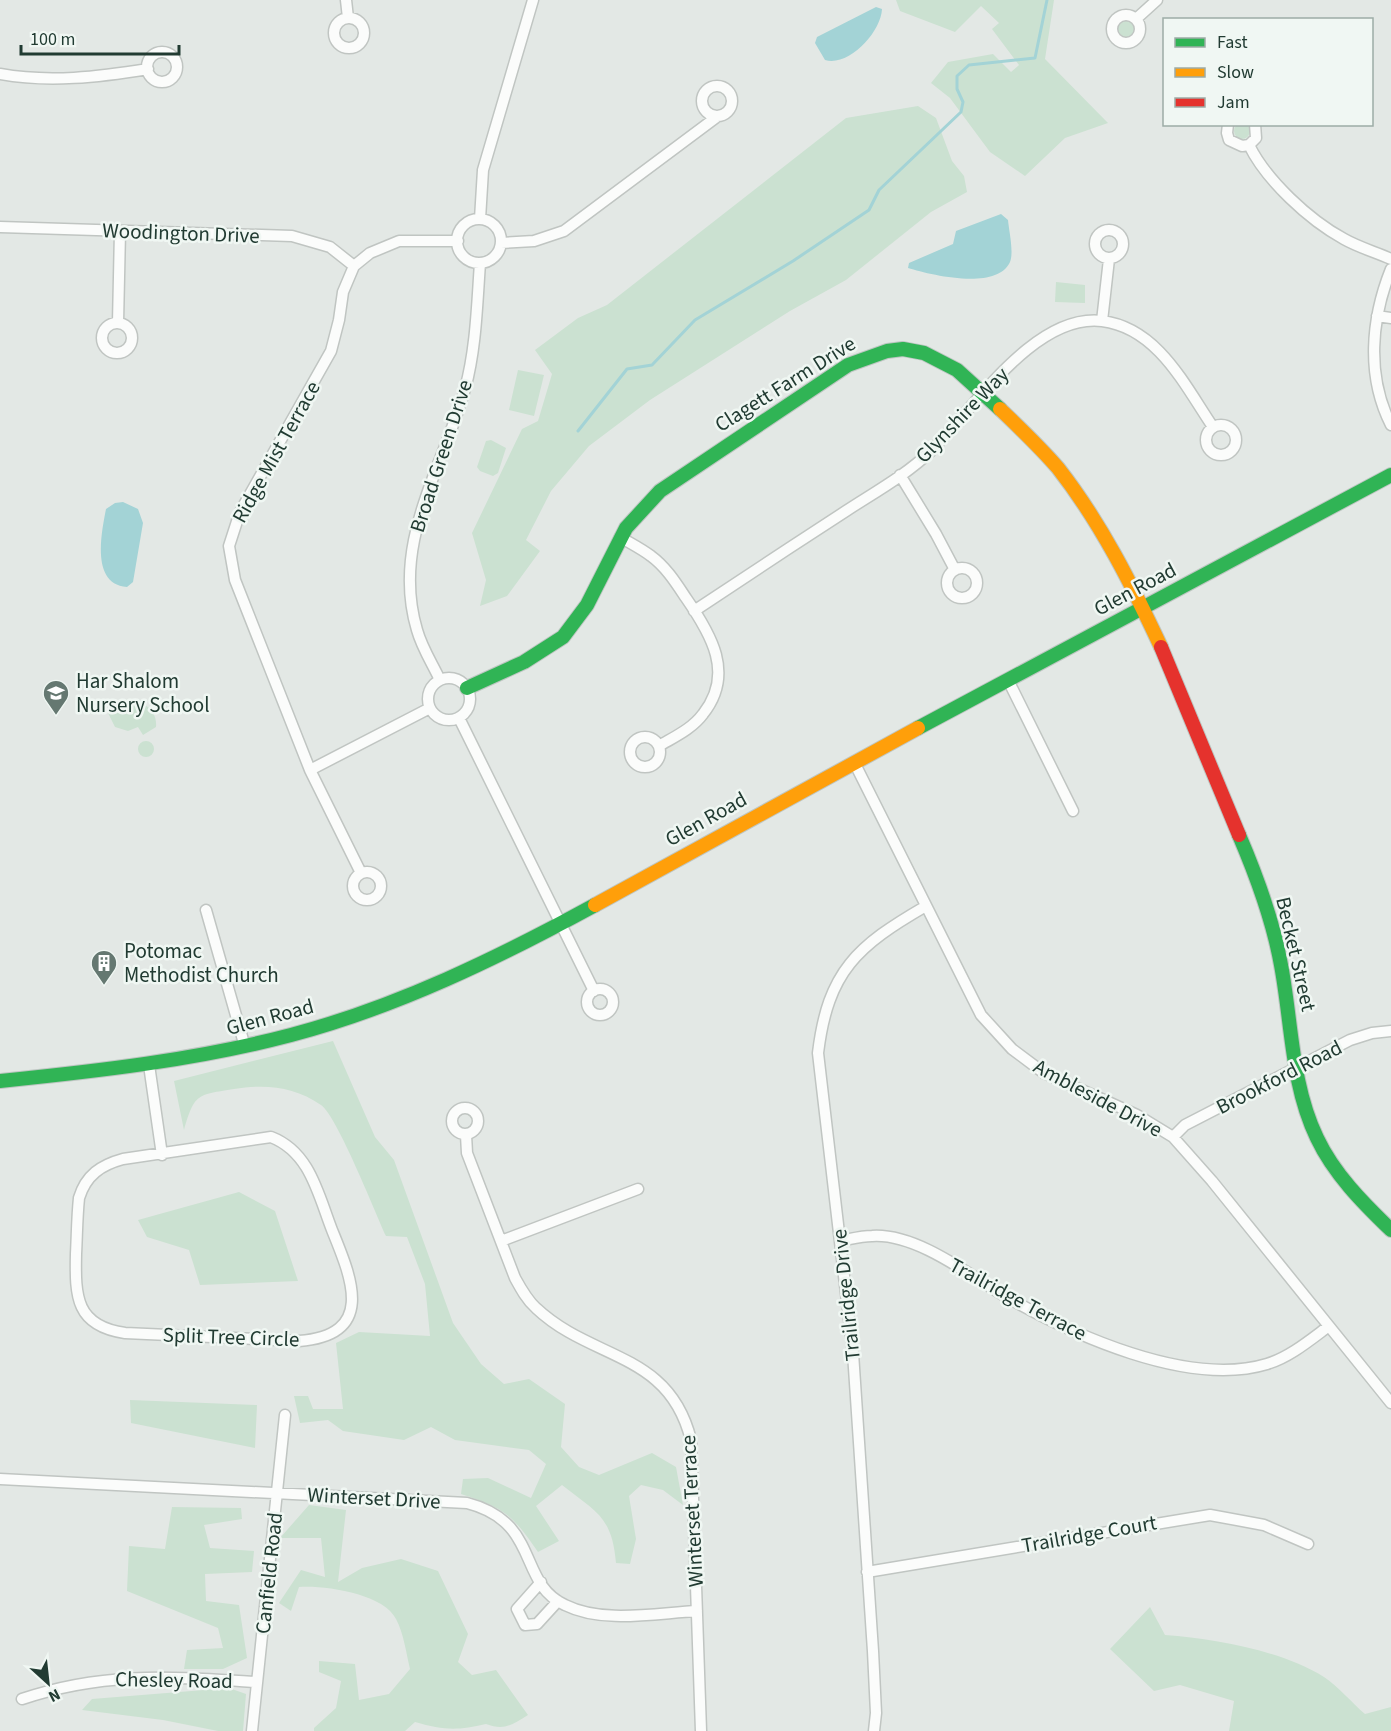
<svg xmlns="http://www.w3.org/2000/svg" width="1391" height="1731" font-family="'Source Sans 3',sans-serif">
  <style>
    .green { fill: #cbe1d1 }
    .water { fill: #a3d3d6 }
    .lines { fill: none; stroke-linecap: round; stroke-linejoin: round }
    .stream { stroke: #a3d3d6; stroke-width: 3 }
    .street-casing { stroke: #c0c5c2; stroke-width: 13 }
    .fast-casing { stroke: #bec6c2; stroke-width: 16 }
    .slow-casing { stroke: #bec6c2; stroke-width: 16 }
    .jam-casing { stroke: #bec6c2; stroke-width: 16 }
    .street { stroke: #fbfcfb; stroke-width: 10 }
    .fast { stroke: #30b455; stroke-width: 14 }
    .slow { stroke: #ff9f0a; stroke-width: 14 }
    .jam { stroke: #e5322d; stroke-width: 14 }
    .labels { text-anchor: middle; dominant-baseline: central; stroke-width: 5; stroke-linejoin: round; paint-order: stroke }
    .street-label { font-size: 21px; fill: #213b32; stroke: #f0f7f3 }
    .poi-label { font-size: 21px; fill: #213b32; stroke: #f0f7f3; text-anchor: start }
  </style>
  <rect width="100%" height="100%" fill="#e3e8e5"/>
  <path class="green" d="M896,0H1054L1045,59L1108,123L1065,138L1025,176L990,152L950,98L931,83L948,62L993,54L1011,72L1019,65L992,29L999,23L981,6L955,32L900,11Z
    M1118 29a9 9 0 1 1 18 0a9 9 0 1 1-18 0Z
    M918,106L936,118L952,161L964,176L967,192L931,212L846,280L790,311L650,400L589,446L551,491L526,540L540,551L507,596L480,606L486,580L472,533L522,429L538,421L552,374L535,350L578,318L607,305L846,118Z
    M1234 131a8 8 0 1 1 16 0a8 8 0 1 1-16 0Z
    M1056,282L1085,285V303L1055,302Z
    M518,370L544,375L534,416L509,410Z
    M491,440L506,448L498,473L493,476L480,471L477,467L486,441Z
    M121,700C138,698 158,707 156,727L143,735L138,727L128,731L115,727L108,713L110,707Z
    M138 749a8 8 0 1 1 16 0a8 8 0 1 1-16 0Z
    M333,1041L375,1137L394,1160L453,1323L481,1364L504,1384L529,1379L565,1404L561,1447L579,1467L599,1475L652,1453L676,1467L683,1505L663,1490L641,1485L629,1496L636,1539L630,1564L616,1563C612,1516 596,1512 562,1485L536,1506L559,1541L538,1552C512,1514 504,1508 461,1494L463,1479L488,1478L531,1498L546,1464L529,1450L455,1440L431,1427L404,1440L343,1431L328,1420L300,1423L294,1396H308L313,1409H343L336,1343L359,1332L430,1336L425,1284L407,1237L386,1236C375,1212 337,1116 321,1105C294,1086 265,1084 234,1089C197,1095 195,1093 184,1130L174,1081Z
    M239,1192L275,1211L298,1281L200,1285L189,1250L147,1237L138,1220Z
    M130,1400L257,1405L255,1448L131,1423Z
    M309,1505L346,1510L338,1582L362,1568L401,1559L438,1571L468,1634L458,1662L472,1675L496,1670L528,1715C512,1725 504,1731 486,1724C457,1731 443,1730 415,1722L405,1731H314V1728L336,1708L341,1681L319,1672V1661L355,1664L359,1700L389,1694L410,1669C406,1653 404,1634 396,1619C384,1594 325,1585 299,1587L291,1611L279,1603L301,1570L325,1577L321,1538H280Z
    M172,1507L241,1508L242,1519L204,1525L210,1548L254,1551L252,1572L205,1574L206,1601L239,1605L247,1658L223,1669H184L187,1650L223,1648L218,1628L127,1591L129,1546L165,1549Z
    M1150,1607L1165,1635C1216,1639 1280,1650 1324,1677C1339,1687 1352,1703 1365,1714L1391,1707V1731H1229L1234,1701L1180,1685L1154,1691L1110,1649Z
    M229,1688L246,1694L243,1731H218L163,1720L82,1710L92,1699Z"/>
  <path class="water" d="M876,7L882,9C881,32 849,67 825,60L815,43L817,37Z
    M1001,214L1008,220C1009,231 1014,252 1010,262C997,291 931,275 908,268L909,263L953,244L956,231Z
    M123,502L138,509L143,523L133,582L127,587C91,584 101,535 106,509L115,503Z"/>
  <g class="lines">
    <path class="stream" d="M578,431L627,369L652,365L695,320L793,261L869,210L879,190L961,112L963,102L957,89V76L969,65L1035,58L1047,0"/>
    <g class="street-casing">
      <path id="street" d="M346,0L348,18
        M1112 29a14 14 0 1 1 28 0a14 14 0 1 1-28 0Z
        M334 33a15 15 0 1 1 30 0a15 15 0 1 1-30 0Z
        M1136,19L1157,0
        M147 67a15 15 0 1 1 30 0a15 15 0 1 1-30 0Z
        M0,74C49,83 99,77 148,69
        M702 101a15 15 0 1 1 30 0a15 15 0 1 1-30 0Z
        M1228,124L1227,133L1229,140L1242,146L1249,145L1256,138L1255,124
        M1249,145C1266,180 1309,220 1344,239C1358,247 1375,252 1391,259
        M480,219L483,170L533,0
        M457 241a22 22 0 1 1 44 0a22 22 0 1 1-44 0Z
        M0,227L292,236L330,247L354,266
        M1095 244a14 14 0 1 1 28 0a14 14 0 1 1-28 0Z
        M501,243L534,241L564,231L718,116
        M1391,269C1371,319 1366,376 1391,425
        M1377,316L1391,318
        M1102,321L1109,259
        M118,323L120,231
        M102 338a15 15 0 1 1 30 0a15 15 0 1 1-30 0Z
        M1206 440a15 15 0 1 1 30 0a15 15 0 1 1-30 0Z
        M900,475L936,534L955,570
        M620,537C630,543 642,549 651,556C666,567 676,583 686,598C711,634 735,674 703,714C692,729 674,737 659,746
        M947 583a15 15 0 1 1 30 0a15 15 0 1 1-30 0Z
        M694,611C745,577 795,544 846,511C875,492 906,475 931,451C974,408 1035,313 1102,321C1158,328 1185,386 1213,427
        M428 699a21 21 0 1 1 42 0a21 21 0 1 1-42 0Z
        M440,680C432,663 422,648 417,630C391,543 442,470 465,389C476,349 477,305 480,263
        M1008,680L1073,811
        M459,718L594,991
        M630 752a15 15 0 1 1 30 0a15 15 0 1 1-30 0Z
        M854,762L981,1015L1012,1049L1044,1073L1137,1115L1173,1137L1212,1181L1391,1403
        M310,770L430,708
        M353 886a14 14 0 1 1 28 0a14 14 0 1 1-28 0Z
        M361,873L310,770L235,580L229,546L240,512L331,351L339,320L343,292L354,266L370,253L399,241H458
        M206,910L245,1047
        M587 1002a13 13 0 1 1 26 0a13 13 0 1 1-26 0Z
        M149,1065L162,1155
        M452 1121a13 13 0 1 1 26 0a13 13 0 1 1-26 0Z
        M466,1135L467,1153L515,1278C521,1289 527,1300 536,1308C592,1361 669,1351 691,1440L701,1731
        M271,1137C310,1152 318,1194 332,1230C352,1279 376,1335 299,1341L125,1333C76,1326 75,1297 76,1254C77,1235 77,1217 79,1198C86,1175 101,1165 123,1159Z
        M1173,1137L1185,1125L1350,1040L1372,1033L1391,1031
        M501,1241L638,1189
        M840,1241C851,1239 861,1236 872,1236C915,1233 967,1273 1003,1295C1071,1334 1188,1388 1267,1364C1290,1357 1310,1340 1329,1326
        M0,1479L467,1503C541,1522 517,1583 565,1605C603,1624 656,1613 697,1611
        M867,1572L1210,1515L1264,1525L1308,1544
        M541,1582L517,1609L525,1625L537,1624L558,1601
        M22,1699C104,1671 172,1677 257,1682
        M252,1731L285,1415
        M874,1731L876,1713L873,1651L853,1353L818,1053C828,971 857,946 926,906"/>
    </g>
    <g class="fast-casing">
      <path id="fast" d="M467,688L524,662L563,637L587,605L626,528L660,491L848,365L887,351L903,349L924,353L957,370L1000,409
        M918,728L1391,475
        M1239,835C1257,877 1273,920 1281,965C1292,1023 1291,1084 1317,1138C1334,1174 1363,1203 1391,1230
        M0,1081C98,1071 196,1060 291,1035C397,1007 498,958 595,905"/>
    </g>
    <g class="slow-casing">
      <path id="slow" d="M1000,409C1020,428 1040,447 1058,468C1101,523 1132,585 1161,647
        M595,905L918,728"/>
    </g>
    <g class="jam-casing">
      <path id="jam" d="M1161,647L1239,835"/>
    </g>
    <use href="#street" class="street"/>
    <use href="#fast" class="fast"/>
    <use href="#slow" class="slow"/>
    <use href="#jam" class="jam"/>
  </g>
  <defs>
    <g id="school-pin" transform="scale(1.35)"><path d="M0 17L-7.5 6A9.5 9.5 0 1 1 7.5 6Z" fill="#657871" stroke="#f0f7f3"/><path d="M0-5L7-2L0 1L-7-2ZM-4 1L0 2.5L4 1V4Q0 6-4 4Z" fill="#fff"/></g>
    <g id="building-pin" transform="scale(1.35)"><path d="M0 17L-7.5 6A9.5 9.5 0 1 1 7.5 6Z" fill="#657871" stroke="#f0f7f3"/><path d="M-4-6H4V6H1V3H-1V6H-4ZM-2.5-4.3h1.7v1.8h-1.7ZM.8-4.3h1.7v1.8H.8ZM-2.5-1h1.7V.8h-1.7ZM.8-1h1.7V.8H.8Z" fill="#fff"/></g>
  </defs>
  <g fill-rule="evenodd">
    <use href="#school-pin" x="56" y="693"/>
    <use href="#building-pin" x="104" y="963"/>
  </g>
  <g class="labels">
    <g class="street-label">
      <text transform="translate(181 233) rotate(2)">Woodington Drive</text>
      <text transform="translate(785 384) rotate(-32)">Clagett Farm Drive</text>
      <text transform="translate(962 415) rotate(-46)">Glynshire Way</text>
      <text transform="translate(276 452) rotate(-61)">Ridge Mist Terrace</text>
      <text transform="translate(441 456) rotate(-72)">Broad Green Drive</text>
      <text transform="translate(1135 589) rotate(-28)">Glen Road</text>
      <text transform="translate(706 819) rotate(-29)">Glen Road</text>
      <text transform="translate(1296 954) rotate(77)">Becket Street</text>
      <text transform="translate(270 1017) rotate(-15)">Glen Road</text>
      <text transform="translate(1279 1077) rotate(-27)">Brookford Road</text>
      <text transform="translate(1098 1098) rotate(28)">Ambleside Drive</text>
      <text transform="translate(846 1295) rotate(-96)">Trailridge Drive</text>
      <text transform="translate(1018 1299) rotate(28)">Trailridge Terrace</text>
      <text transform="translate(231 1337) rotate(2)">Split Tree Circle</text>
      <text transform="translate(374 1498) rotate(3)">Winterset Drive</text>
      <text transform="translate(692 1511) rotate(-93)">Winterset Terrace</text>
      <text transform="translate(1089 1534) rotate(-10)">Trailridge Court</text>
      <text transform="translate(269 1573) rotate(-84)">Canfield Road</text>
      <text transform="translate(174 1680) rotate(1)">Chesley Road</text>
    </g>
    <g class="poi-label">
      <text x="76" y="681">Har Shalom<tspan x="76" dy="24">Nursery School</tspan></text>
      <text x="124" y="951">Potomac<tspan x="124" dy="24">Methodist Church</tspan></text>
    </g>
  </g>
  <rect x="1163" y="18" width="210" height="108" fill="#f0f7f3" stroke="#9daca6" stroke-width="1.5"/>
  <rect x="1175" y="38" width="30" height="9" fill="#30b455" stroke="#9daca6" stroke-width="1.5"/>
  <text x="1217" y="48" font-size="18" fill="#213b32">Fast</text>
  <rect x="1175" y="68" width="30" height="9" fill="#ff9f0a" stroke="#9daca6" stroke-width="1.5"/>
  <text x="1217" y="78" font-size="18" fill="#213b32">Slow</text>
  <rect x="1175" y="98" width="30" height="9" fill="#e5322d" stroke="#9daca6" stroke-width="1.5"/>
  <text x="1217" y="108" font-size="18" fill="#213b32">Jam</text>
  <g transform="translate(48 1683) rotate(153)" stroke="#f0f7f3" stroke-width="4.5" paint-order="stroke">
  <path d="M0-4.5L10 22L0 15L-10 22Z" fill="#213b32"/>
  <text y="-9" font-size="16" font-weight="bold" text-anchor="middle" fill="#213b32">N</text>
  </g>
  <path d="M21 45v9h158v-9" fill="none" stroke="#213b32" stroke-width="3"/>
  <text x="30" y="45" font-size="18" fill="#213b32" stroke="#f0f7f3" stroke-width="4.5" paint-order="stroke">100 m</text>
</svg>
